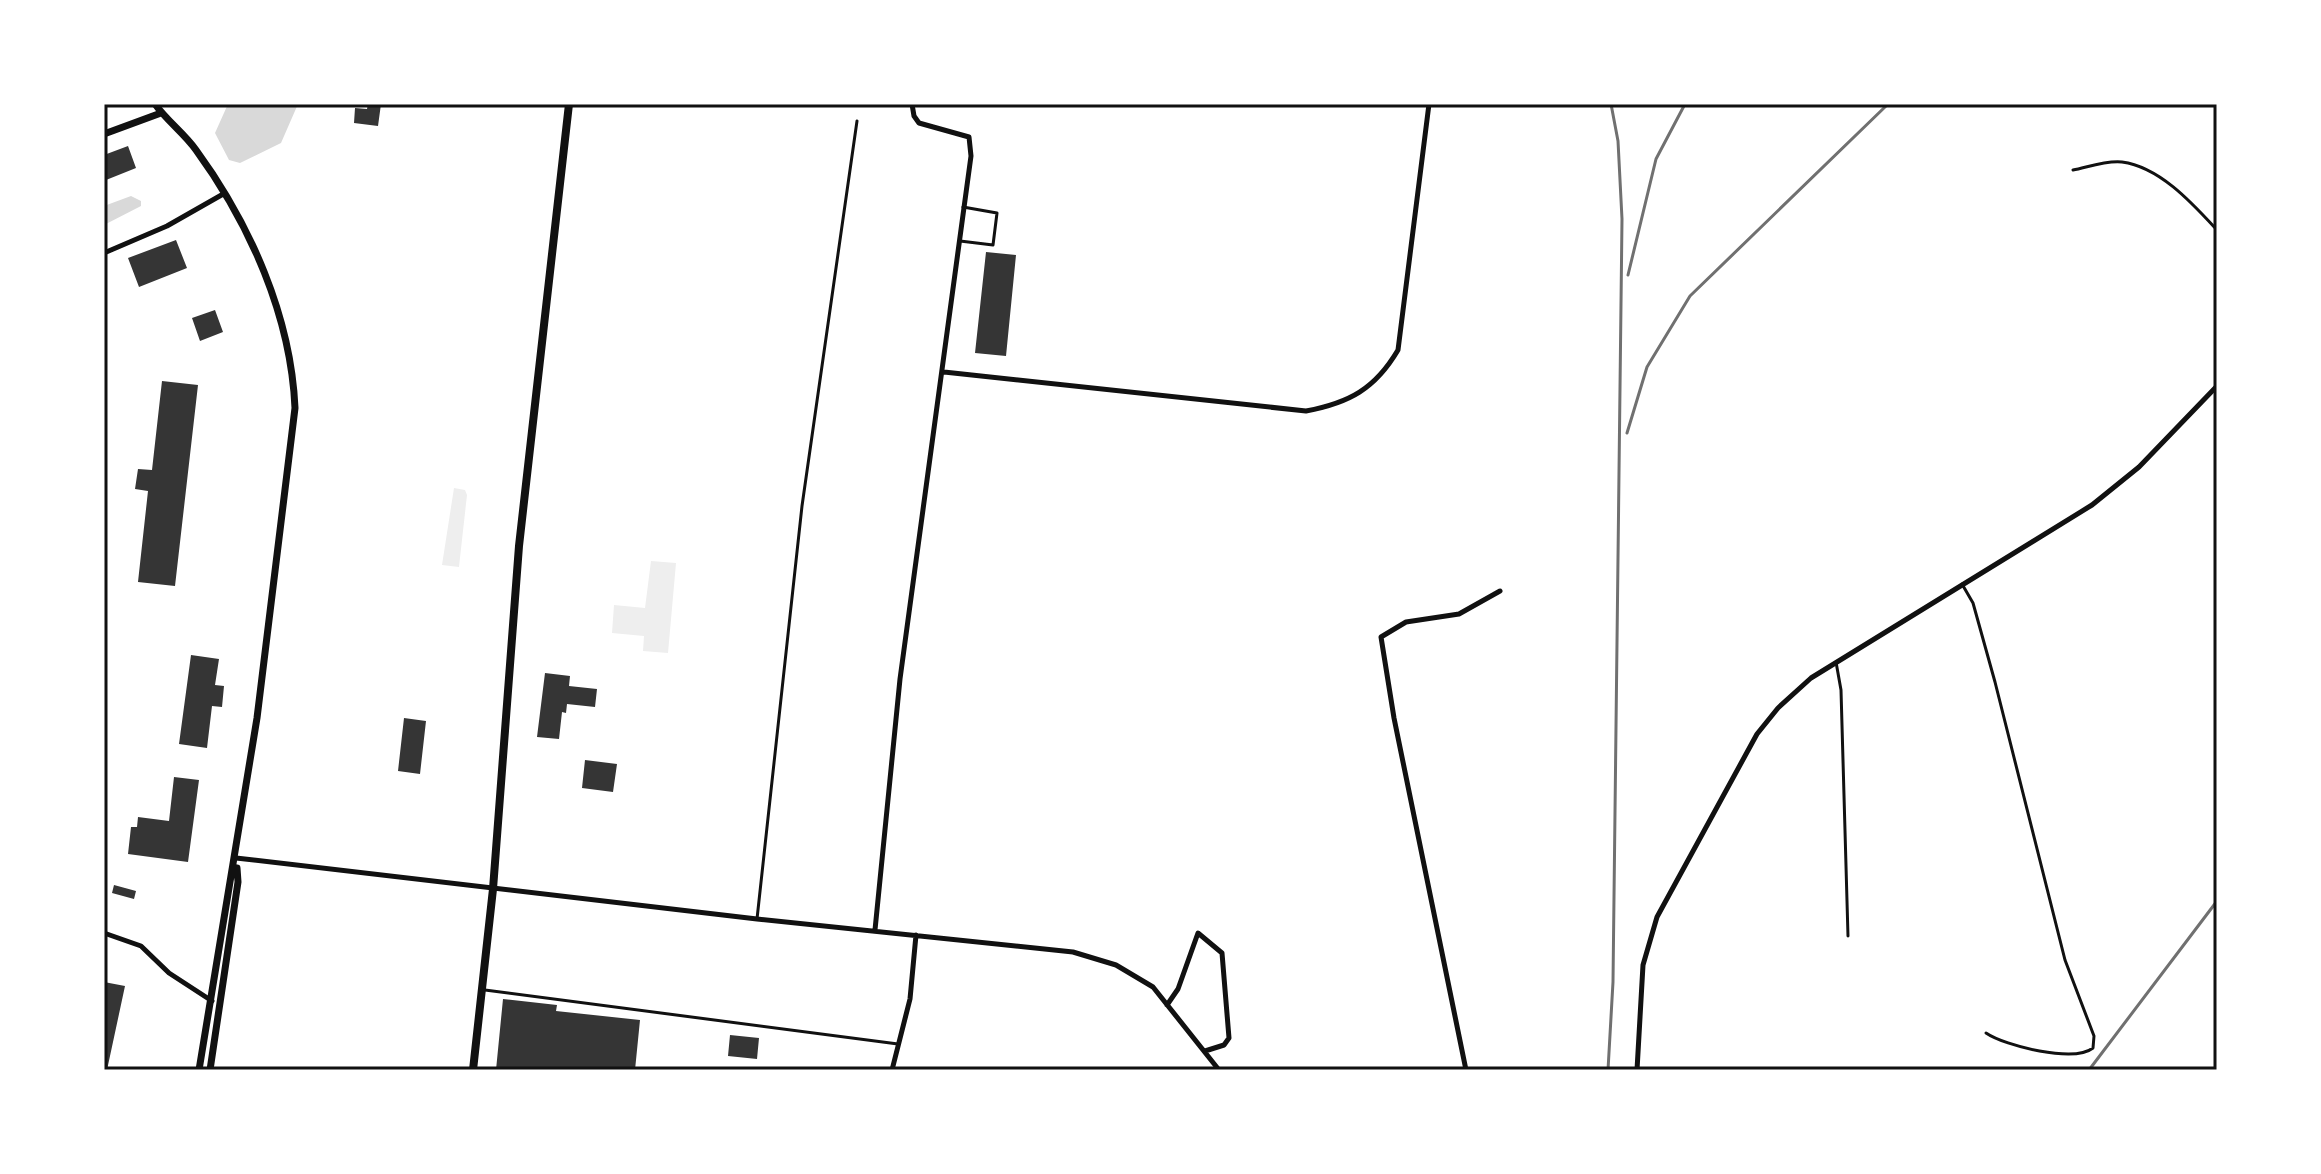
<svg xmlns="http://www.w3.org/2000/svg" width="2321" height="1174" font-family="'Open Sans',sans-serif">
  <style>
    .green { fill: #eee }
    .water { fill: #d9d9d9 }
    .building { fill: #353535 }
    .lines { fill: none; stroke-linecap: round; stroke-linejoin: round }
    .service { stroke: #111; stroke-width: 3 }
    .minor { stroke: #111; stroke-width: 5 }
    .secondary { stroke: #111; stroke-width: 7 }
    .primary { stroke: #111; stroke-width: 8 }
    .rail { stroke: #707070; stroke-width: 3 }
    .neatline { fill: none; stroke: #111; stroke-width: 3 }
  </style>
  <rect width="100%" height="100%" fill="#fff"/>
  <path class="green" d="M454,488L465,490L467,495L459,567L442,565Z
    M651,561L676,563L668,653L643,651L644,636L612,633L614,605L645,608Z"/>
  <path class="water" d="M228,104H298L281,143L240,163L229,160L215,133Z
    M131,196L141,201V206L104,225V206Z"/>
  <path class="building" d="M368,104H381L378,126L354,123L355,108L367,109Z
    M128,146L136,168L106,180L104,155Z
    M176,240L187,268L139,287L128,258Z
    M986,252L1016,255L1006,356L975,353Z
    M215,310L223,332L200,341L192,318Z
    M162,381L198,385L175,586L138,582L148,491L135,489L138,469L152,470Z
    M191,655L219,659L215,685L224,686L222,707L212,706L207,748L179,744Z
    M545,673L570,676L569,686L597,689L595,707L567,704L566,713L562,712L559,739L537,737Z
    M404,718L426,721L420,774L398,771Z
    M585,760L617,764L613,792L582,788Z
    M174,777L199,780L188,862L128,854L131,827H137L138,817L169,821Z
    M114,885L136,891L134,899L112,893Z
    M104,982L125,986L107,1070H104Z
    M503,999L557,1005L556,1011L640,1020L635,1070H496Z
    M730,1035L759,1038L757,1059L728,1056Z"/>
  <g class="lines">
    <path class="service" d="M2073,170C2088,167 2107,160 2122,162C2160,167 2193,204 2217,230
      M960,241L993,245L997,213L963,207
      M1962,584L1973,603L1995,682L2065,960L2094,1036L2093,1048C2074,1063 2005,1046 1986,1033
      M1836,662L1841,690L1848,936
      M757,919L802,506L857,121
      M485,990L898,1044"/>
    <path class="minor" d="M104,253L167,226L225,193
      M944,372L1306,411C1349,403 1375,389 1398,350L1429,104
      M236,858L757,919L1073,952L1116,965L1153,987L1219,1070
      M875,930L900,679L971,156L969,137L919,123L914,116L912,104
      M104,933L141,946L169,973L212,1001
      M1167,1005L1178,989L1198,933L1222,953L1229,1038L1224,1045L1205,1051
      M892,1070L910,999L916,935
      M1466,1070L1394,718L1381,637L1406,622L1459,614L1500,591
      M1637,1070L1643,965L1657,917L1757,734L1778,708L1811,678L2092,505L2139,467L2217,386"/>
    <path class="secondary" d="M155,104C167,121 184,133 196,150C250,224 291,316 295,408L257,718L199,1070
      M104,134L161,113
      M210,1070L238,882L237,868"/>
    <path class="primary" d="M473,1070L493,889L519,546L569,104"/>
    <path class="rail" d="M1628,275L1656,159L1685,104
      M1627,433L1647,367L1690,296L1886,106
      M1608,1070L1613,982L1622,219L1618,141L1611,104
      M2089,1070L2217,901"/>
  </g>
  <rect width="2321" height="1174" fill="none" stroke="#ffffff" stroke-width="212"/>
  <rect x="106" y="106" width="2109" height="962" class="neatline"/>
</svg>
